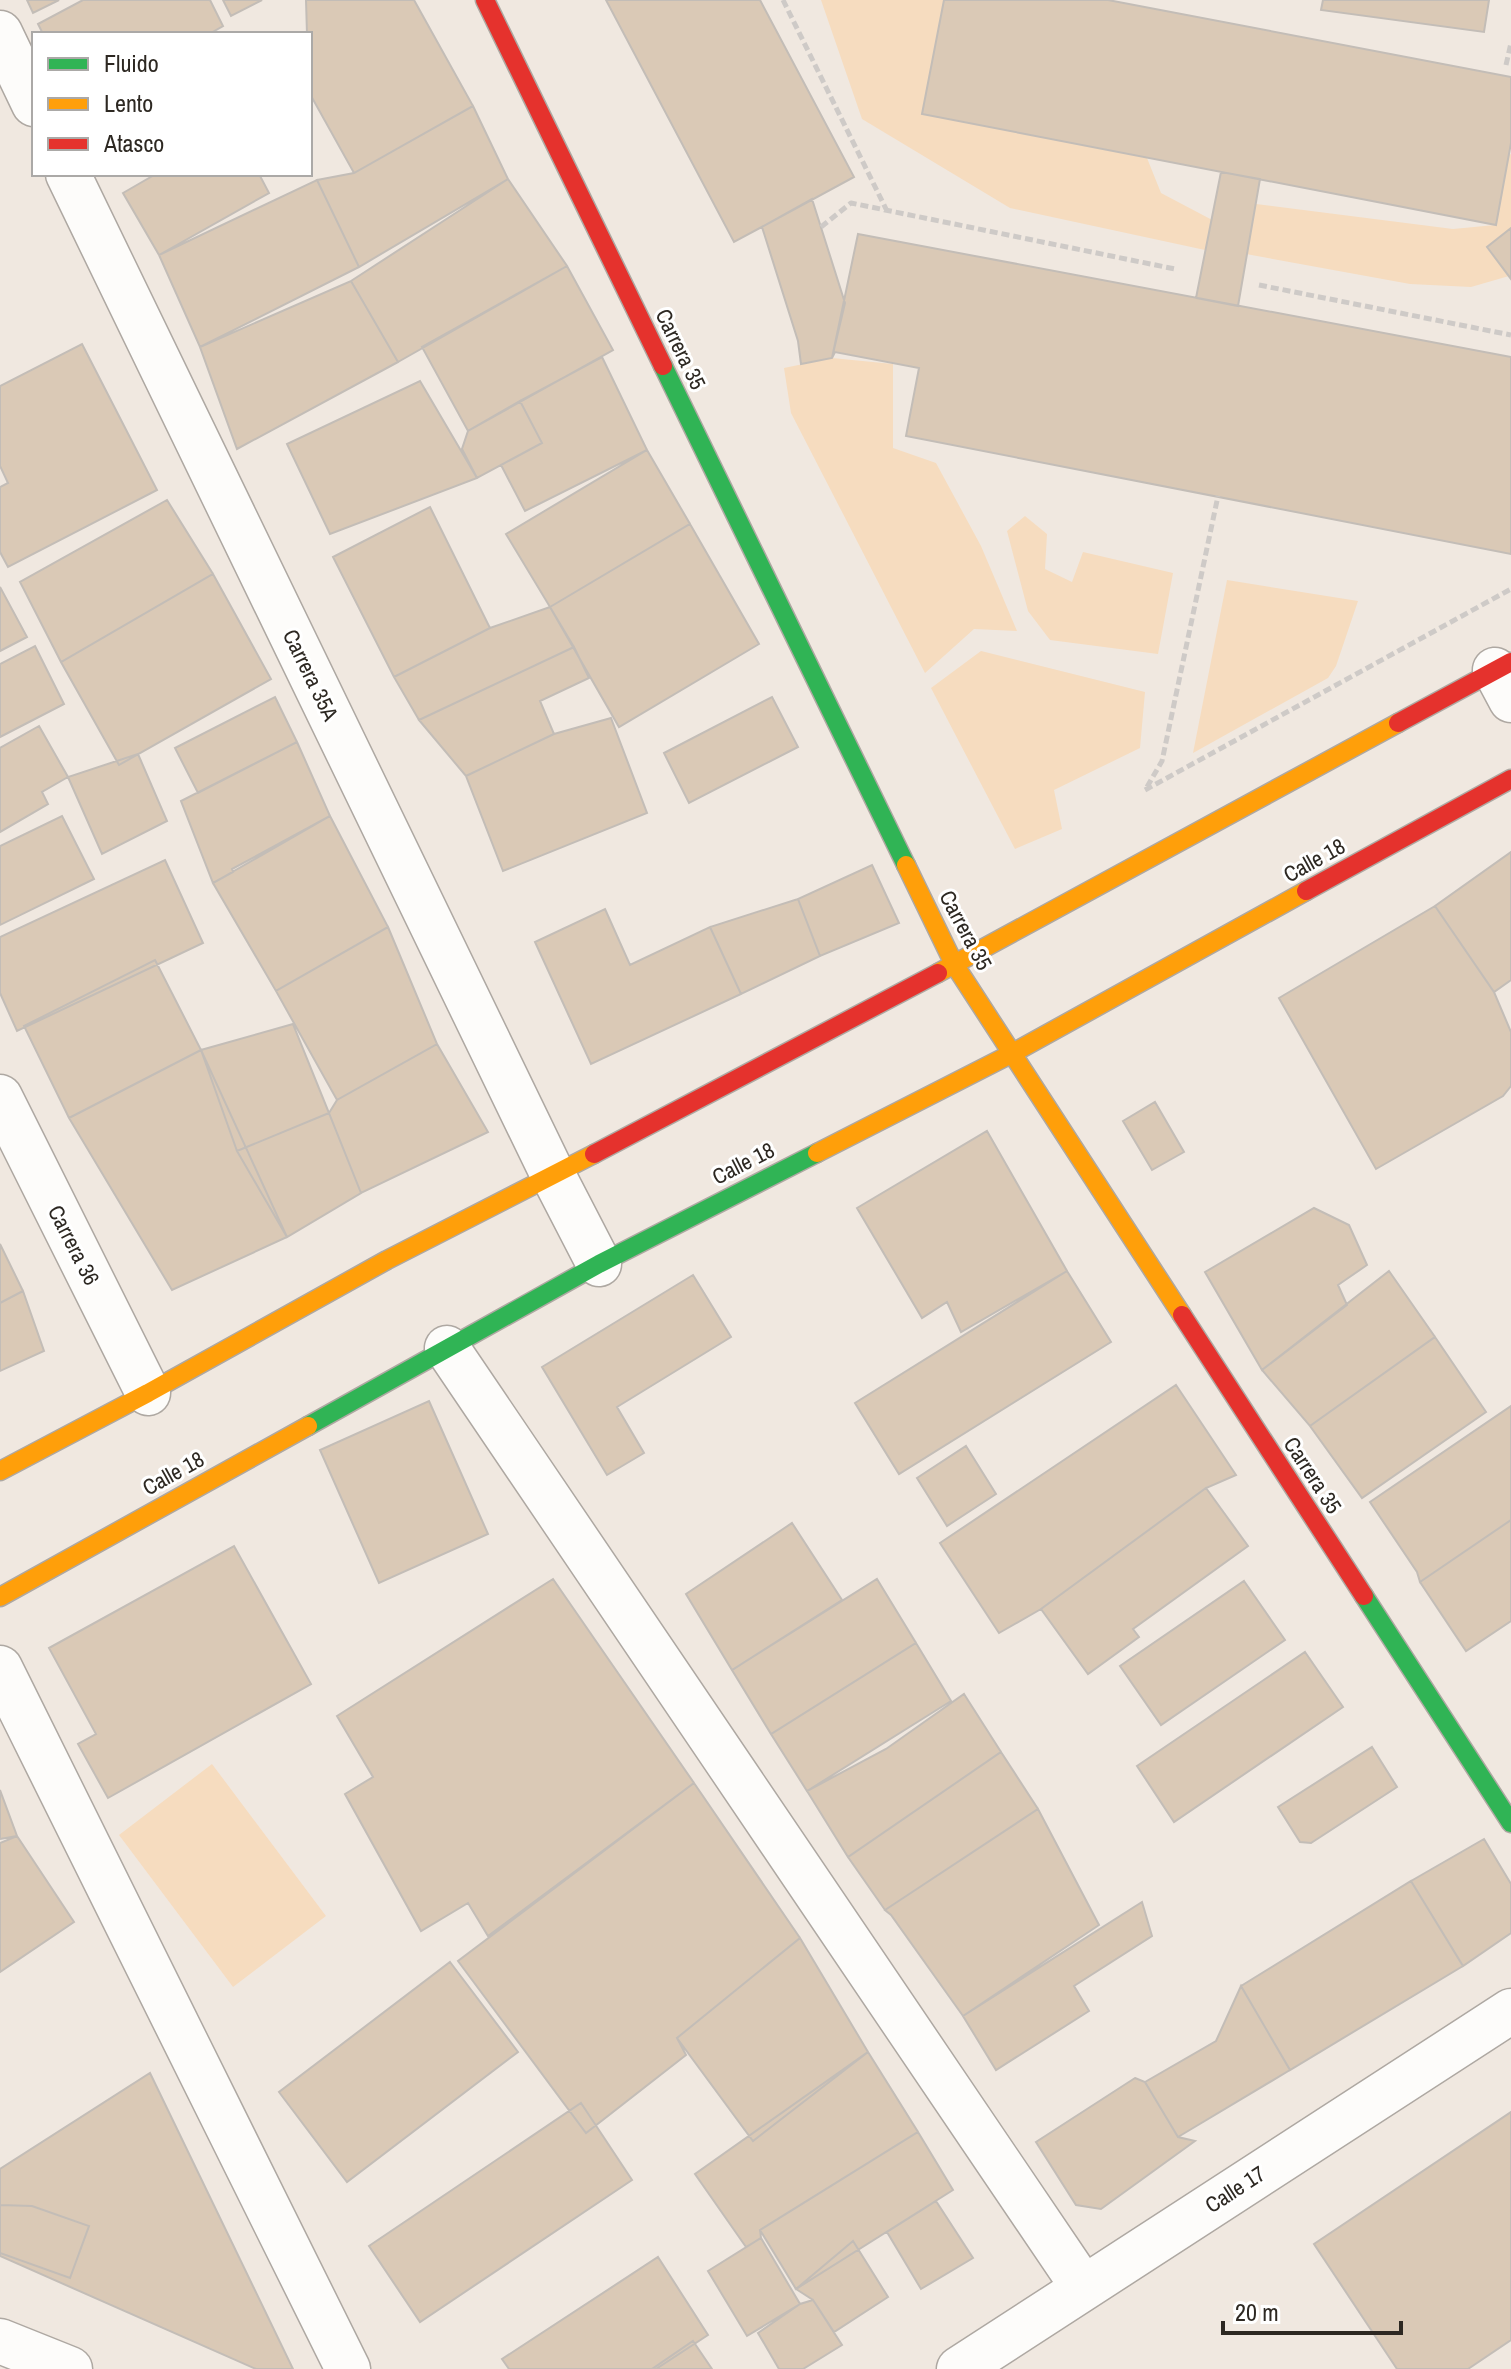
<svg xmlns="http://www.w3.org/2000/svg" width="1511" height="2369" font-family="'Archivo Narrow',sans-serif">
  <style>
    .green { fill: #f6dcbf }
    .building { fill: #dac9b6; stroke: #c3bdb7; stroke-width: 2 }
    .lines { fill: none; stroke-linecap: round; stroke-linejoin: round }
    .street-casing { stroke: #aea8a2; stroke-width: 47 }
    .fast-casing { stroke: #aea8a2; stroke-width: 21 }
    .slow-casing { stroke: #aea8a2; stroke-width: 21 }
    .jam-casing { stroke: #aea8a2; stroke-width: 21 }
    .path { stroke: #cecac7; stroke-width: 5; stroke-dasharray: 8 4; stroke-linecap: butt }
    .street { stroke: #fdfcfa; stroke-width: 44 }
    .fast { stroke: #30b455; stroke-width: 18 }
    .slow { stroke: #ff9f0a; stroke-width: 18 }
    .jam { stroke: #e5322d; stroke-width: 18 }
    .labels { text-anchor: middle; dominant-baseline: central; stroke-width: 6; stroke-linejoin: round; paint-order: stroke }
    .street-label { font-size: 22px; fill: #2d2822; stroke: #fff }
  </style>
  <rect width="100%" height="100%" fill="#f0e8e0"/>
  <path class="green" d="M821,0H944L922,114L1147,158L1161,193L1216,222L1205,250L1010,208L862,119Z
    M1511,154V228L1487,248L1509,276L1471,287L1410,284L1246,254L1256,204L1453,229L1495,225L1509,155Z
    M832,358L893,364V448L936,463L981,546L1017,631L974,629L925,673L791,413L784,368Z
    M1025,516L1047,534L1045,569L1072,582L1083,552L1173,573L1158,654L1050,640L1028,611L1007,531Z
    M1227,580L1358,601L1336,666L1328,678L1193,753Z
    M981,651L1145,692L1140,748L1054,790L1062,829L1015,849L931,688Z
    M212,1764L326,1916L233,1987L119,1835Z"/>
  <path class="building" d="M27,0H59L33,13Z
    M83,0H210L223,26L209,34H43L38,24Z
    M223,0H262L231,16Z
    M306,0H414L473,106L354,173L310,94V34H307Z
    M606,0H760L854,177L734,242Z
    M944,0H1108L1511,77V143L1496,225L922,114Z
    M1323,0H1489L1484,32L1321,10Z
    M473,106L508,179L359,267L317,180L354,173Z
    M1221,172L1260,179L1238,306L1196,298Z
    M156,174H259L269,193L159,255L123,193Z
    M508,179L567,266L398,362L351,281Z
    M317,180L359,267L200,347L159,255Z
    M812,199L845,303L832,358L801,364L798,341L762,227Z
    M1511,228V279L1487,247Z
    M858,234L1511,357V554L906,436L919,368L835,352L832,358Z
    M567,266L613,350L468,431L422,347Z
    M351,281L398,362L237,449L200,347Z
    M82,344L157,490L8,567L0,552V487L8,483L0,466V386Z
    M602,357L647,450L525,511L501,465L542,443L520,401Z
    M420,381L477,478L330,534L287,444Z
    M520,401L542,443L477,478L462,449L468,431Z
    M647,450L690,524L550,607L506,534Z
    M167,500L213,574L61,662L20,582Z
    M430,507L490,628L394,677L333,557Z
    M690,524L759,644L619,727L550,607Z
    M213,574L271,679L119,765L61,662Z
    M0,587L27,637L0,651Z
    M550,607L574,647L419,720L394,677L490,628Z
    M35,646L64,704L0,737V664Z
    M574,647L589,678L540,701L554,734L466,776L419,720Z
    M275,697L297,742L198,793L175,748Z
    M772,697L798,747L689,803L664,753Z
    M611,718L647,813L503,871L466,776L554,734Z
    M39,726L68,777L42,792L48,804L0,832V748Z
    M297,742L330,816L232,869L233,872L213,883L181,801Z
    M138,754L167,821L102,854L68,777Z
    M62,816L94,879L0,925V846Z
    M330,816L388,927L276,991L213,883Z
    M1511,852V980L1494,992L1435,906Z
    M165,860L203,943L17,1031L0,993V937Z
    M872,865L899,923L820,956L798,899Z
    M798,899L820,956L741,994L710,927Z
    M1435,906L1494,992L1511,1032V1086L1503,1096L1376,1169L1279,998Z
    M605,909L630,965L710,927L741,994L591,1064L535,942Z
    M388,927L437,1044L337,1100L276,991Z
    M155,960L201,1050L69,1118L24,1026Z
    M293,1024L329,1113L237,1151L201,1050Z
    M437,1044L488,1132L361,1193L329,1113L337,1100Z
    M201,1050L287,1237L172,1290L69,1118Z
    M1155,1102L1184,1152L1152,1170L1123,1121Z
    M329,1113L361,1193L287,1237L237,1151Z
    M987,1131L1067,1271L961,1332L947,1302L922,1318L857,1208Z
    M1314,1208L1349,1225L1367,1265L1338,1285L1347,1305L1262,1370L1205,1272Z
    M0,1244L23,1291L0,1303Z
    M1067,1271L1111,1342L899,1474L855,1403Z
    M1389,1271L1435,1337L1310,1426L1262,1370Z
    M693,1275L731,1337L617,1407L644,1453L607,1475L542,1367Z
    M23,1291L44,1351L0,1371V1303Z
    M1435,1337L1486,1412L1362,1498L1310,1426Z
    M1176,1385L1236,1475L1206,1488L1041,1609L999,1633L940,1543Z
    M429,1401L488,1534L379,1583L320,1450Z
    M1511,1406V1520L1420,1582L1417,1572L1370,1502Z
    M966,1446L996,1494L947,1526L917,1478Z
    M1206,1488L1248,1546L1133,1629L1139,1637L1088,1674L1041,1609Z
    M1511,1520V1621L1466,1651L1420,1582Z
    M792,1523L842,1600L732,1670L686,1594Z
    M234,1546L311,1684L108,1798L78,1744L96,1734L49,1648Z
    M553,1579L694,1783L488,1936L468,1903L421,1931L345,1794L373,1777L337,1716Z
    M877,1579L916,1643L771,1734L732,1670Z
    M1244,1581L1285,1640L1161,1725L1120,1666Z
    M916,1643L951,1701L807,1791L771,1734Z
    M1305,1652L1343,1707L1174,1822L1137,1766Z
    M964,1694L1001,1752L848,1857L807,1791L886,1749Z
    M1372,1747L1397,1787L1311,1843L1300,1842L1278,1807Z
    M1001,1752L1038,1809L885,1910L848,1857Z
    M694,1783L800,1938L677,2038L686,2055L586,2133L458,1961Z
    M0,1790L17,1836L0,1839Z
    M1038,1809L1099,1925L963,2016L891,1915L885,1910Z
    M17,1836L74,1922L0,1972V1843Z
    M1484,1839L1511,1884V1933L1463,1966L1411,1881Z
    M1411,1881L1463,1966L1290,2070L1241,1986Z
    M1142,1902L1152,1936L1074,1986L1089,2011L996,2070L963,2016Z
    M800,1938L868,2052L753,2141L677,2038Z
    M450,1962L518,2052L347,2182L279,2092Z
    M1241,1986L1290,2070L1178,2137L1145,2082L1216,2041Z
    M868,2052L918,2132L760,2230L761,2238L746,2247L695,2174Z
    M150,2073L293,2369H256L0,2256V2169Z
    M1135,2078L1145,2082L1178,2137L1195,2141L1101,2209L1076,2205L1036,2142Z
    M581,2103L632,2180L420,2322L369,2246Z
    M1511,2112V2340L1468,2369H1397L1314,2244Z
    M918,2132L953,2190L796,2289L760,2230Z
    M936,2201L973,2258L921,2289L887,2232Z
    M0,2205L32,2206L89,2226L70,2278L0,2253Z
    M761,2238L800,2304L747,2336L708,2271Z
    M853,2241L888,2297L834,2332L813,2300L796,2289Z
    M658,2257L708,2335L656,2369H509L502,2359Z
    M813,2300L842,2345L803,2369H779L758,2333L800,2304Z
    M693,2341L712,2369H652Z"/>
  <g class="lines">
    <g class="street-casing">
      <path id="street" d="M0,33L34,104
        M68,174L553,1175L599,1264
        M1495,670L1511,700
        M0,1097L148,1393
        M447,1348L1083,2287
        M0,1668L348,2369
        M0,2341L70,2369
        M959,2369L1511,2011"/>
    </g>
    <g class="fast-casing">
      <path id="fast" d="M663,366L906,865
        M308,1426L599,1264L817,1153
        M1364,1596L1511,1823"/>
    </g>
    <g class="slow-casing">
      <path id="slow" d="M906,865L954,964L1182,1315
        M938,973L1398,723
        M817,1153L1011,1054L1306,891
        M0,1471L148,1393L387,1260L594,1154
        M0,1597L308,1426"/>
    </g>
    <g class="jam-casing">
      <path id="jam" d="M485,0L663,366
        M1398,723L1511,662
        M1306,891L1511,779
        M594,1154L938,973
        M1182,1315L1364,1596"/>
    </g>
    <path class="path" d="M783,0L887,211
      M1506,65L1511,43
      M821,227L851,203L1175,269
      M1259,285L1511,335
      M1147,787L1162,761L1218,496
      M1145,790L1511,589"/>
    <use href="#street" class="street"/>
    <use href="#fast" class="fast"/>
    <use href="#slow" class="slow"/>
    <use href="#jam" class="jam"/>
  </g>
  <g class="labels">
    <g class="street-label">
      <text transform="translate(681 349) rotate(64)">Carrera 35</text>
      <text transform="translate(311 675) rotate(64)">Carrera 35A</text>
      <text transform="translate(1314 860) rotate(-29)">Calle 18</text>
      <text transform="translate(966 930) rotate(62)">Carrera 35</text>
      <text transform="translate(743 1163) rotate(-27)">Calle 18</text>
      <text transform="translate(74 1245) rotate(63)">Carrera 36</text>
      <text transform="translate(173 1473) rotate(-29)">Calle 18</text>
      <text transform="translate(1313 1475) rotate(57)">Carrera 35</text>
      <text transform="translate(1235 2189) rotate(-33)">Calle 17</text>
    </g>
  </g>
  <rect x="32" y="32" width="280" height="144" fill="#ffffff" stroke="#aba9a7" stroke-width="2"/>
  <rect x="48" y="58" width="40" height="12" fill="#30b455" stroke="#aba9a7" stroke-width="2"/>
  <text x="104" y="72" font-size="24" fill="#2d2822">Fluido</text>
  <rect x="48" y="98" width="40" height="12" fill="#ff9f0a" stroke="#aba9a7" stroke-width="2"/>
  <text x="104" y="112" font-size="24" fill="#2d2822">Lento</text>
  <rect x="48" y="138" width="40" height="12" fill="#e5322d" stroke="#aba9a7" stroke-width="2"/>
  <text x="104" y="152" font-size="24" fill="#2d2822">Atasco</text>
  <path d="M1223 2321v12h178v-12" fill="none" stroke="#2d2822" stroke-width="4"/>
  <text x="1235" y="2321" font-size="24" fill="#2d2822" stroke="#ffffff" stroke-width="6" paint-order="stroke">20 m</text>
</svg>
